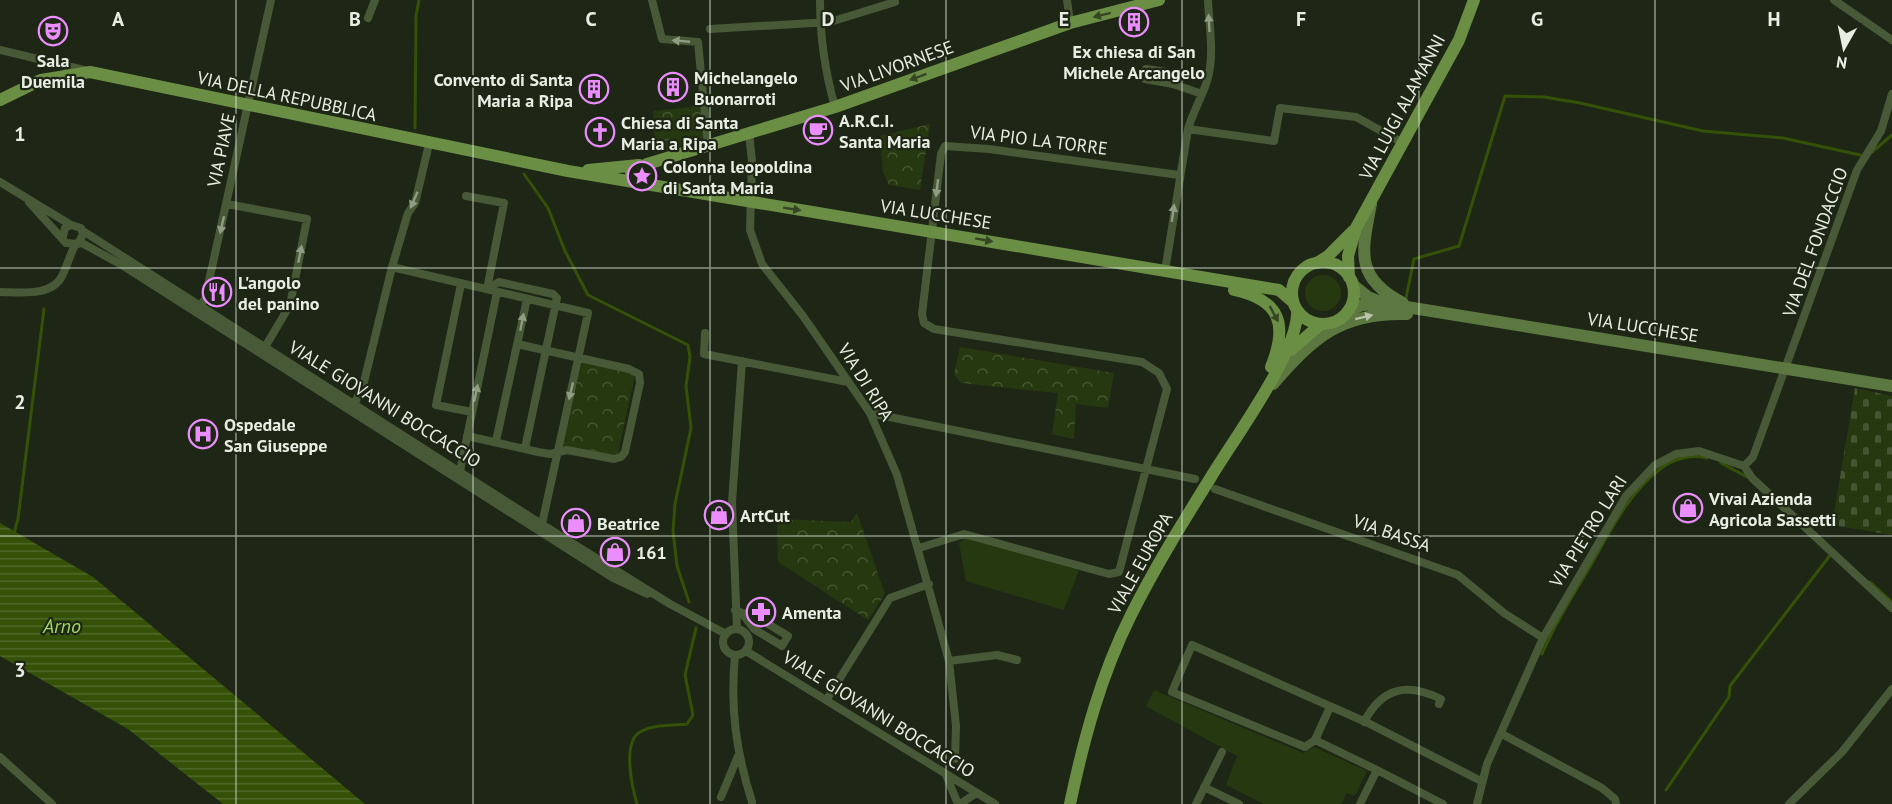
<svg xmlns="http://www.w3.org/2000/svg" width="1892" height="804" font-family="'PT Sans',sans-serif">
  <style>
    .grass { fill: #263810 }
    .cemetery { fill: url(#cemetery-stones) }
    .park { fill: url(#park-crowns) }
    .water { fill: url(#water-rules) }
    .lines { fill: none; stroke-linecap: round; stroke-linejoin: round }
    .stream { stroke: #345107; stroke-width: 3 }
    .street { stroke: #485937; stroke-width: 8 }
    .secondary { stroke: #5c773f; stroke-width: 12 }
    .primary { stroke: #6b8e45; stroke-width: 12 }
    .oneway { fill: #354624 }
    .oneway2 { fill: #909c84 }
    .oneway3 { fill: #b7c4aa }
    .grid { fill: none; stroke: #e8eee3; stroke-width: 1.5; stroke-opacity: 0.55 }
    .labels { text-anchor: middle; dominant-baseline: central; stroke-width: 4.5; stroke-linejoin: round; paint-order: stroke }
    .poi-label { font-size: 18px; font-weight: bold; fill: #e8eee3; stroke: #1e2716; text-anchor: start }
    .street-label { font-size: 18px; fill: #e8eee3; stroke: #1e2716 }
    .water-label { font-size: 20px; font-style: italic; fill: #a1d763; stroke: #1e2716 }
    .grid-label { font-size: 20px; text-anchor: middle; font-weight: bold; fill: #e8eee3; stroke: #1e2716; stroke-width: 4.5; stroke-linejoin: round; paint-order: stroke }
  </style>
  <defs>
    <pattern id="cemetery-stones" width="16" height="16" patternUnits="userSpaceOnUse" patternTransform="scale(1.5)"><rect width="16" height="16" fill="#263810"/><path d="M2 7V4a2 2 0 0 1 4 0v3zM10 15v-3a2 2 0 0 1 4 0v3z" fill="#465533"/></pattern>
    <pattern id="park-crowns" width="20" height="18" patternUnits="userSpaceOnUse" patternTransform="scale(1.5)"><rect width="20" height="18" fill="#263810"/><path d="M2 6a3 3 0 1 1 6 0M12 15a3 3 0 1 1 6 0" fill="none" stroke="#465533"/></pattern>
    <pattern id="water-rules" width="6" height="5" patternUnits="userSpaceOnUse" patternTransform="scale(1.5)"><rect width="6" height="5" fill="#345107"/><path d="M0 2.5h6" fill="none" stroke="#516a2b"/></pattern>
  </defs>
  <rect width="100%" height="100%" fill="#1e2716"/>
  <path class="grass" d="M1305 293a18 18 0 1 1 36 0a18 18 0 1 1-36 0Z
    M967,538L1079,570L1064,610L966,581L959,543Z
    M1154,690L1303,753L1314,747L1367,771L1355,796L1347,793L1341,804H1264L1226,785L1237,756L1146,706Z"/>
  <path class="cemetery" d="M1855,388L1892,396V535L1832,525Z"/>
  <path class="park" d="M700,106L704,140L655,153L653,111Z
    M930,124L920,190L889,185L883,172L880,136Z
    M960,347L1114,373L1108,408L1076,404L1074,439L1052,434L1058,393L961,383L954,374Z
    M582,361L635,375L617,457L563,447Z
    M857,513L885,594L868,620L778,562L777,519L851,522Z"/>
  <path class="water" d="M0,523L93,577L365,804H223L128,729L0,656Z"/>
  <g class="lines">
    <path class="stream" d="M415,128L416,16L419,0
      M1871,153L1892,135
      M524,174L548,208L565,251L588,295L688,345L690,357L686,386L691,428L675,504L673,531L677,566L689,602
      M1406,298L1414,259L1459,246L1505,96L1544,97L1580,103L1703,131L1783,138L1860,155
      M1721,463L1747,477
      M14,533L18,519L44,309
      M1870,582L1892,602
      M1542,654C1554,625 1572,597 1588,570C1608,536 1627,494 1660,469C1673,459 1690,454 1707,458
      M1666,790L1729,697L1730,686L1831,554
      M637,804C632,787 622,742 640,732C652,724 673,726 687,724L693,715L685,675L696,628"/>
    <path class="street" d="M652,0L662,39L698,42L708,146
      M820,0C820,36 825,72 835,107
      M1067,0L1070,23
      M1834,0L1892,40
      M368,18L375,0
      M710,29L830,22L895,2
      M0,50L84,70
      M1173,84L1167,72L1146,69L1145,79L1173,84L1202,94
      M1188,129L1274,141L1280,108L1356,117L1403,143
      M749,133L752,161L750,230L762,264L803,316L870,413L897,475L949,661L956,726L955,759
      M0,182L71,225
      M466,196L504,203L487,289
      M29,202L66,243L78,244L83,234L81,228L71,225L65,228L63,236
      M227,204L307,219L290,305L265,347
      M83,231L532,518L670,604L726,634
      M80,242L120,264L613,578L647,594
      M392,267L588,313L542,524
      M1165,271L1188,129C1193,112 1202,97 1207,81C1215,56 1209,25 1208,0
      M461,284L436,405L472,412
      M487,289L499,282L553,294L557,298L525,448
      M0,292C19,292 52,297 62,276C67,266 70,255 75,245
      M200,306L205,299L271,0
      M705,333L704,354L848,382
      M355,403L364,382L392,267L408,213L415,203L429,144
      M870,413L1195,479
      M467,436L538,452L550,454L567,450L614,459L621,457L625,452L640,383L639,374L629,369L517,344
      M496,441L527,299
      M1744,466L1752,478L1892,608
      M460,471L497,292
      M1215,489L1458,575L1504,613L1543,638
      M919,548L964,534L1109,574L1119,572L1167,389L1159,373L1142,362L934,329L924,323L922,314L941,154L945,146L989,149L1179,175
      M735,610L742,613L754,629L782,646L788,636L753,615L742,613
      M723 642a13 13 0 1 1 26 0a13 13 0 1 1-26 0Z
      M737,629L732,502L742,361
      M746,651L995,804
      M735,655C730,709 736,751 752,802
      M949,661L997,655L1017,660
      M827,699L890,598L929,584
      M1364,722C1382,688 1406,682 1441,699L1439,704
      M1502,734L1602,788L1615,799L1616,804
      M1315,740L1305,747L1172,692L1192,645L1368,723L1481,781
      M1315,740L1377,770L1360,804
      M1315,740L1330,707
      M0,757L52,804
      M1377,770L1443,804
      M946,775L958,804
      M1204,787L1239,804
      M721,797L738,756
      M960,804L975,794
      M1196,804L1222,752
      M1477,804L1487,764L1543,638L1626,496L1655,465L1676,454L1699,451L1744,466L1753,457L1857,170L1881,131L1892,94
      M1789,804L1842,752L1892,689"/>
    <path class="secondary" d="M1371,204C1362,251 1354,278 1403,303
      M1353,285L1368,297L1381,302
      M1348,311L1362,305L1388,304L1892,386
      M1273,384C1314,337 1341,312 1407,314"/>
    <path class="primary" d="M0,100L41,80L90,72L568,171L1279,290L1293,302
      M588,170L639,165
      M642,182L631,173L647,164L835,107L1070,23L1159,0
      M1292 293a31 31 0 1 1 62 0a31 31 0 1 1-62 0Z
      M1317,263L1328,256L1353,231
      M1349,277L1348,256L1356,228L1459,40L1474,0
      M1234,290C1281,300 1288,325 1271,367
      M1291,350L1321,324
      M1070,804C1084,738 1101,675 1131,615C1155,567 1183,522 1211,477C1233,440 1300,350 1297,310"/>
  </g>
  <defs><path id="oneway-solid" d="M-6-.8H1V-3.2L6.5 0L1 3.2V.8H-6Z" transform="scale(1.5)"/></defs>
  <g class="oneway">
    <use href="#oneway-solid" transform="translate(1102 15) rotate(166)"/>
    <use href="#oneway-solid" transform="translate(918 77) rotate(160)"/>
    <use href="#oneway-solid" transform="translate(792 209) rotate(9)"/>
    <use href="#oneway-solid" transform="translate(984 240) rotate(10)"/>
    <use href="#oneway-solid" transform="translate(1274 314) rotate(62)"/>
  </g>
  <g class="oneway2">
    <use href="#oneway-solid" transform="translate(1209 23) rotate(-93)"/>
    <use href="#oneway-solid" transform="translate(681 41) rotate(-175)"/>
    <use href="#oneway-solid" transform="translate(937 188) rotate(97)"/>
    <use href="#oneway-solid" transform="translate(414 200) rotate(113)"/>
    <use href="#oneway-solid" transform="translate(1173 213) rotate(-82)"/>
    <use href="#oneway-solid" transform="translate(222 225) rotate(103)"/>
    <use href="#oneway-solid" transform="translate(300 254) rotate(-79)"/>
    <use href="#oneway-solid" transform="translate(522 322) rotate(-79)"/>
    <use href="#oneway-solid" transform="translate(571 391) rotate(103)"/>
    <use href="#oneway-solid" transform="translate(476 393) rotate(-78)"/>
  </g>
  <use class="oneway3" href="#oneway-solid" transform="translate(1364 317) rotate(-14)"/>
  <path class="grid" d="M236,0V804M473,0V804M710,0V804M946,0V804M1182,0V804M1419,0V804M1655,0V804M0,268H1892M0,536H1892"/>
  <defs>
    <g id="building-ring" transform="scale(1.5)"><circle r="9.5" fill="#1e2716" stroke="#eb8dfc" stroke-width="1.5"/><path d="M-4-6H4V6H1V3H-1V6H-4ZM-2.5-4.3h1.7v1.8h-1.7ZM.8-4.3h1.7v1.8H.8ZM-2.5-1h1.7V.8h-1.7ZM.8-1h1.7V.8H.8Z" fill="#eb8dfc"/></g>
    <g id="theatre-ring" transform="scale(1.5)"><circle r="9.5" fill="#1e2716" stroke="#eb8dfc" stroke-width="1.5"/><path d="M-5-5.5Q0-4 5-5.5V0Q5 5 0 6Q-5 5-5 0ZM-3.3-2.5H-1v1.5H-3.3ZM1-2.5H3.3v1.5H1ZM-2.8 1Q0 5.5 2.8 1Z" fill="#eb8dfc"/></g>
    <g id="cafe-ring" transform="scale(1.5)"><circle r="9.5" fill="#1e2716" stroke="#eb8dfc" stroke-width="1.5"/><path d="M-5.5-4.5H6V0H3Q3 3.5 0 3.5H-2.5Q-5.5 3.5-5.5 0ZM3-3.2v2h1.7v-2ZM-6 4.5H4V6H-6Z" fill="#eb8dfc"/></g>
    <g id="church-ring" transform="scale(1.5)"><circle r="9.5" fill="#1e2716" stroke="#eb8dfc" stroke-width="1.5"/><path d="M-1.2-6h2.4v3.5h3.3v2.4h-3.3V6h-2.4V-.1h-3.3v-2.4h3.3Z" fill="#eb8dfc"/></g>
    <g id="sight-ring" transform="scale(1.5)"><circle r="9.5" fill="#1e2716" stroke="#eb8dfc" stroke-width="1.5"/><path d="M0-6L1.8-2.2L6-1.7L2.9 1.2L3.7 5.4L0 3.3L-3.7 5.4L-2.9 1.2L-6-1.7L-1.8-2.2Z" fill="#eb8dfc"/></g>
    <g id="restaurant-ring" transform="scale(1.5)"><circle r="9.5" fill="#1e2716" stroke="#eb8dfc" stroke-width="1.5"/><path d="M-5-6h1v4h1v-4h1v4h1v-4h1v5L-1.5 .5V6h-2V.5L-5-1ZM5-6V6H3V1.5H1.5Q1.5-4 5-6Z" fill="#eb8dfc"/></g>
    <g id="hospital-ring" transform="scale(1.5)"><circle r="9.5" fill="#1e2716" stroke="#eb8dfc" stroke-width="1.5"/><path d="M-5-5h3v3.5h4V-5h3V5h-3V1.5h-4V5h-3Z" fill="#eb8dfc"/></g>
    <g id="shop-ring" transform="scale(1.5)"><circle r="9.5" fill="#1e2716" stroke="#eb8dfc" stroke-width="1.5"/><path d="M-5-2.5h2.3a2.7 3.5 0 0 1 5.4 0H5L5.5 6h-11ZM-1.5-2.5h3a1.5 2.3 0 0 0-3 0Z" fill="#eb8dfc"/></g>
    <g id="pharmacy-ring" transform="scale(1.5)"><circle r="9.5" fill="#1e2716" stroke="#eb8dfc" stroke-width="1.5"/><path d="M-2-6h4v4h4v4h-4v4h-4v-4h-4v-4h4Z" fill="#eb8dfc"/></g>
  </defs>
  <g fill-rule="evenodd">
    <use href="#building-ring" x="1134" y="22"/>
    <use href="#theatre-ring" x="53" y="31"/>
    <use href="#building-ring" x="673" y="87"/>
    <use href="#building-ring" x="594" y="89"/>
    <use href="#cafe-ring" x="818" y="130"/>
    <use href="#church-ring" x="600" y="132"/>
    <use href="#sight-ring" x="642" y="176"/>
    <use href="#restaurant-ring" x="217" y="292"/>
    <use href="#hospital-ring" x="203" y="434"/>
    <use href="#shop-ring" x="1688" y="508"/>
    <use href="#shop-ring" x="719" y="515"/>
    <use href="#shop-ring" x="576" y="523"/>
    <use href="#shop-ring" x="615" y="552"/>
    <use href="#pharmacy-ring" x="761" y="612"/>
  </g>
  <g class="labels">
    <g class="poi-label">
      <text x="1134" y="51" text-anchor="middle">Ex chiesa di San<tspan x="1134" dy="21">Michele Arcangelo</tspan></text>
      <text x="53" y="60" text-anchor="middle">Sala<tspan x="53" dy="21">Duemila</tspan></text>
      <text x="694" y="77">Michelangelo<tspan x="694" dy="21">Buonarroti</tspan></text>
      <text x="573" y="79" text-anchor="end">Convento di Santa<tspan x="573" dy="21">Maria a Ripa</tspan></text>
      <text x="839" y="120">A.R.C.I.<tspan x="839" dy="21">Santa Maria</tspan></text>
      <text x="621" y="122">Chiesa di Santa<tspan x="621" dy="21">Maria a Ripa</tspan></text>
      <text x="663" y="166">Colonna leopoldina<tspan x="663" dy="21">di Santa Maria</tspan></text>
      <text x="238" y="282">L'angolo<tspan x="238" dy="21">del panino</tspan></text>
      <text x="224" y="424">Ospedale<tspan x="224" dy="21">San Giuseppe</tspan></text>
      <text x="1709" y="498">Vivai Azienda<tspan x="1709" dy="21">Agricola Sassetti</tspan></text>
      <text x="740" y="515">ArtCut</text>
      <text x="597" y="523">Beatrice</text>
      <text x="636" y="552">161</text>
      <text x="782" y="612">Amenta</text>
    </g>
    <g class="street-label">
      <text transform="translate(897 66) rotate(-20)">VIA LIVORNESE</text>
      <text transform="translate(287 96) rotate(12)">VIA DELLA REPUBBLICA</text>
      <text transform="translate(1402 107) rotate(-62)">VIA LUIGI ALAMANNI</text>
      <text transform="translate(1039 140) rotate(7)">VIA PIO LA TORRE</text>
      <text transform="translate(221 150) rotate(-78)">VIA PIAVE</text>
      <text transform="translate(936 214) rotate(9)">VIA LUCCHESE</text>
      <text transform="translate(1815 242) rotate(-70)">VIA DEL FONDACCIO</text>
      <text transform="translate(1643 327) rotate(9)">VIA LUCCHESE</text>
      <text transform="translate(866 382) rotate(58)">VIA DI RIPA</text>
      <text transform="translate(385 404) rotate(32)">VIALE GIOVANNI BOCCACCIO</text>
      <text transform="translate(1588 531) rotate(-58)">VIA PIETRO LARI</text>
      <text transform="translate(1392 533) rotate(19)">VIA BASSA</text>
      <text transform="translate(1140 563) rotate(-61)">VIALE EUROPA</text>
      <text transform="translate(879 714) rotate(32)">VIALE GIOVANNI BOCCACCIO</text>
    </g>
    <g class="water-label">
      <text x="62" y="626">Arno</text>
    </g>
  </g>
  <g class="grid-label">
    <text x="118" y="26">A</text>
    <text x="355" y="26">B</text>
    <text x="591" y="26">C</text>
    <text x="828" y="26">D</text>
    <text x="1064" y="26">E</text>
    <text x="1301" y="26">F</text>
    <text x="1537" y="26">G</text>
    <text x="1774" y="26">H</text>
    <text x="20" y="141">1</text>
    <text x="20" y="409">2</text>
    <text x="20" y="677">3</text>
  </g>
  <g transform="translate(1844 48) rotate(189)" stroke="#1e2716" stroke-width="4.5" paint-order="stroke">
  <path d="M0-4.5L10 22L0 15L-10 22Z" fill="#e8eee3"/>
  <text y="-9" font-size="16" font-weight="bold" text-anchor="middle" fill="#e8eee3">N</text>
  </g>
</svg>
